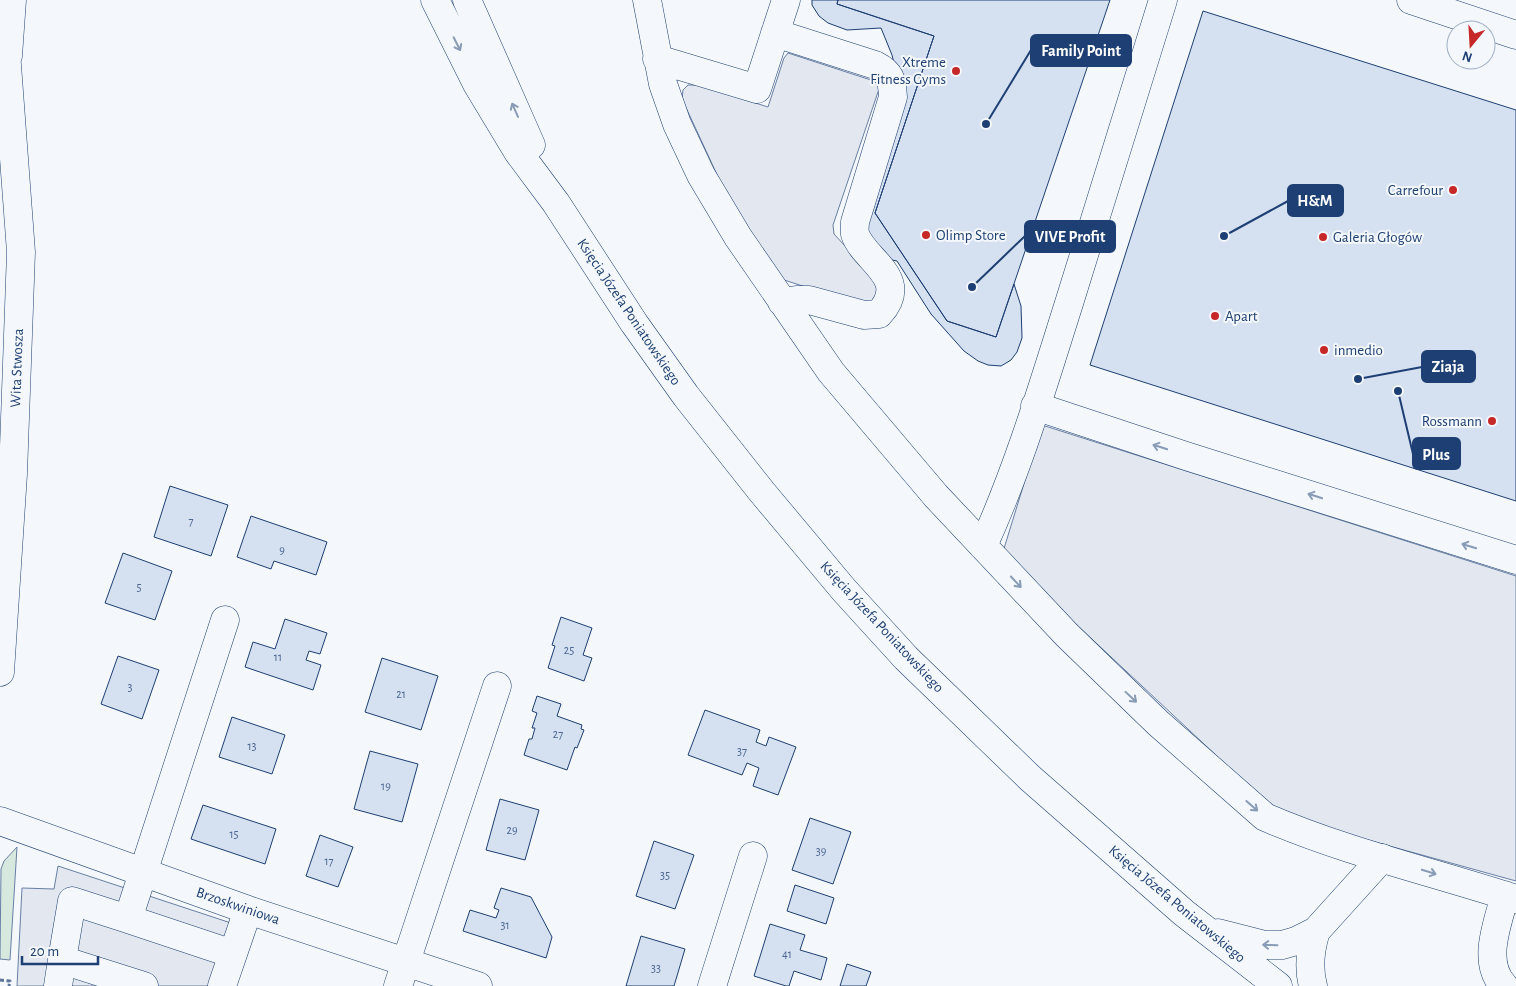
<svg xmlns="http://www.w3.org/2000/svg" width="1516" height="986" font-family="'Alegreya Sans',sans-serif">
  <style>
    .green { fill: #d7e8df; stroke: #687fa3 }
    .parking { fill: #e3e8f0; stroke: #687fa3 }
    .building { fill: #d5e0f0; stroke: #1d3f73 }
    .lines { fill: none; stroke-linecap: round; stroke-linejoin: round }
    .minor-casing { stroke: #1d3f73; stroke-width: 29 }
    .major-casing { stroke: #1d3f73; stroke-width: 29 }
    .path { stroke: #5e769c; stroke-width: 3; stroke-dasharray: 4 2.5; stroke-linecap: butt }
    .minor { stroke: #f4f7fb; stroke-width: 28 }
    .major { stroke: #f4f7fb; stroke-width: 28 }
    .oneway { stroke: #889bb7 }
    .poi-dot { fill: #c62828; stroke: #f4f7fb; stroke-width: 2 }
    .labels { text-anchor: middle; dominant-baseline: central; stroke-width: 4; stroke-linejoin: round; paint-order: stroke }
    .number-label { font-size: 12px; fill: #4b6792 }
    .poi-label { font-size: 15px; fill: #1d3f73; stroke: #f4f7fb; text-anchor: start }
    .street-label { font-size: 15px; fill: #1d3f73; stroke: #f4f7fb }
    .leader { fill: none; stroke: #1d3f73; stroke-width: 2 }
    .callout-dot { fill: #1d3f73; stroke: #f4f7fb; stroke-width: 2 }
    .callout { fill: #1d3f73; stroke: #1d3f73; stroke-width: 2 }
    .callout-label { font-size: 16px; text-anchor: middle; font-weight: bold; fill: #fff }
  </style>
  <rect width="100%" height="100%" fill="#f4f7fb"/>
  <path class="green" d="M17,847L10,960L0,959L1,869L4,861Z"/>
  <path class="parking" d="M788,53L877,82L879,89L833,225L834,234L869,272L877,283L878,303L861,305L781,279L726,194L682,99L683,90L688,85H699L768,107L784,58Z
    M1042,425L1516,576V881L1281,816L1002,555Z
    M58,866L231,923L210,986H17L22,888L54,889Z"/>
  <path class="building" d="M812,0H838L837,4L934,36L875,213L947,321L996,337L1014,284L1021,306L1022,338L1017,352L1011,360L1001,366L988,365L978,361L964,351L931,314L897,261L887,259L864,235L898,80L892,55L881,28L847,30L828,23L819,16L812,5Z
    M838,0H1110L996,337L947,321L875,213L934,36L837,4Z
    M1203,11L1516,110V501L1090,365Z
    M170,486L228,505L211,556L154,537Z
    M251,516L327,542L316,575L274,561L271,569L237,557Z
    M123,553L172,571L155,620L105,603Z
    M561,617L592,628L583,655L592,658L584,681L548,668L555,646L552,645Z
    M285,619L327,633L320,654L309,651L306,660L321,665L313,690L245,667L253,642L275,649Z
    M118,656L159,670L142,719L101,704Z
    M382,658L438,676L421,730L365,712Z
    M537,696L561,704L557,716L582,725L581,729L584,730L577,748L575,747L567,770L524,755L529,739H532L535,728H532L537,713L532,711Z
    M705,710L760,730L756,742L766,746L769,737L796,747L778,795L753,786L759,768L747,763L742,775L688,755Z
    M232,717L285,735L272,774L219,757Z
    M370,751L418,764L402,822L354,809Z
    M500,799L539,810L525,860L486,850Z
    M203,805L276,829L265,864L191,839Z
    M810,818L851,832L833,884L792,870Z
    M320,835L353,847L338,887L306,876Z
    M654,841L694,855L675,909L636,896Z
    M795,885L834,898L826,924L787,911Z
    M501,888L531,897L552,937L546,958L463,931L470,910L496,918L499,910L494,908Z
    M770,924L805,935L800,950L827,958L821,980L794,971L789,986H786L754,976Z
    M641,936L685,949L674,986H626Z
    M847,964L871,972L866,986H840Z"/>
  <g class="lines">
    <g class="minor-casing">
      <path id="minor" d="M647,0L663,84L677,124L701,175L738,237L831,372L936,496L1067,635L1158,723L1265,817C1346,852 1433,872 1516,899
        M1411,0L1516,35
        M775,33L875,65C891,73 892,80 893,97L855,222C855,225 854,230 855,234C864,261 912,278 879,314L864,315L809,300H798L782,302
        M0,36L7,65L21,252L13,474L0,672
        M8,56L12,0
        M657,59L757,89L786,0
        M1035,406L1186,456L1516,560
        M983,546C1019,467 1044,382 1070,300C1101,200 1132,100 1163,0
        M0,821L248,910L478,986
        M128,919L233,954
        M62,960L72,901L128,919L225,620
        M58,986L62,960L144,986
        M222,986L248,910
        M398,986L497,686
        M712,986L753,856
        M1504,986C1481,962 1498,923 1505,895"/>
    </g>
    <g class="major-casing">
      <path id="major" d="M435,0L477,84L518,152L556,203L634,323L686,396L762,492L844,590L906,658L1030,778L1184,913L1278,986
        M467,0L531,145
        M1218,933L1265,945H1282L1296,941L1316,931L1382,858
        M1313,986C1308,967 1310,950 1316,931"/>
    </g>
    <path class="path" d="M0,980L10,981L9,986"/>
    <use href="#minor" class="minor"/>
    <use href="#major" class="major"/>
  </g>
  <defs><path id="oneway-shaft" d="M-6 0H5M1.5-3L5.5 0L1.5 3" fill="none" stroke-width="1.6" stroke-linecap="round" stroke-linejoin="round" transform="scale(1.25)"/></defs>
  <g class="oneway">
    <use href="#oneway-shaft" transform="translate(457 44) rotate(63)"/>
    <use href="#oneway-shaft" transform="translate(515 110) rotate(-114)"/>
    <use href="#oneway-shaft" transform="translate(1160 447) rotate(-162)"/>
    <use href="#oneway-shaft" transform="translate(1315 496) rotate(-162)"/>
    <use href="#oneway-shaft" transform="translate(1469 546) rotate(-163)"/>
    <use href="#oneway-shaft" transform="translate(1016 582) rotate(47)"/>
    <use href="#oneway-shaft" transform="translate(1131 697) rotate(43)"/>
    <use href="#oneway-shaft" transform="translate(1252 806) rotate(41)"/>
    <use href="#oneway-shaft" transform="translate(1429 872) rotate(17)"/>
    <use href="#oneway-shaft" transform="translate(1270 945) rotate(-178)"/>
  </g>
  <g class="poi-dot">
    <circle cx="956" cy="71" r="5"/>
    <circle cx="1453" cy="190" r="5"/>
    <circle cx="926" cy="235" r="5"/>
    <circle cx="1323" cy="237" r="5"/>
    <circle cx="1215" cy="316" r="5"/>
    <circle cx="1324" cy="350" r="5"/>
    <circle cx="1492" cy="421" r="5"/>
  </g>
  <g class="labels">
    <g class="number-label">
      <text x="191" y="521">7</text>
      <text x="282" y="550">9</text>
      <text x="139" y="587">5</text>
      <text x="569" y="650">25</text>
      <text x="278" y="657">11</text>
      <text x="130" y="687">3</text>
      <text x="401" y="694">21</text>
      <text x="558" y="734">27</text>
      <text x="252" y="746">13</text>
      <text x="742" y="751">37</text>
      <text x="386" y="786">19</text>
      <text x="512" y="830">29</text>
      <text x="234" y="834">15</text>
      <text x="821" y="851">39</text>
      <text x="329" y="861">17</text>
      <text x="665" y="875">35</text>
      <text x="505" y="925">31</text>
      <text x="787" y="954">41</text>
      <text x="656" y="968">33</text>
    </g>
    <g class="poi-label">
      <text x="946" y="62" text-anchor="end">Xtreme<tspan x="946" dy="17">Fitness Gyms</tspan></text>
      <text x="1443" y="190" text-anchor="end">Carrefour</text>
      <text x="936" y="235">Olimp Store</text>
      <text x="1333" y="237">Galeria Głogów</text>
      <text x="1225" y="316">Apart</text>
      <text x="1334" y="350">inmedio</text>
      <text x="1482" y="421" text-anchor="end">Rossmann</text>
    </g>
    <g class="street-label">
      <text transform="translate(629 312) rotate(56)">Księcia Józefa Poniatowskiego</text>
      <text transform="translate(17 368) rotate(-88)">Wita Stwosza</text>
      <text transform="translate(882 627) rotate(47)">Księcia Józefa Poniatowskiego</text>
      <text transform="translate(1177 904) rotate(40)">Księcia Józefa Poniatowskiego</text>
      <text transform="translate(238 906) rotate(19)">Brzoskwiniowa</text>
    </g>
  </g>
  <path class="leader" d="M986 124L1031 50M1224 236L1288 201M972 287L1025 236M1358 379L1422 367M1398 391L1413 454"/>
  <g class="callout-dot">
    <circle cx="986" cy="124" r="5"/>
    <circle cx="1224" cy="236" r="5"/>
    <circle cx="972" cy="287" r="5"/>
    <circle cx="1358" cy="379" r="5"/>
    <circle cx="1398" cy="391" r="5"/>
  </g>
  <g class="callout">
    <rect x="1031" y="35" width="100" height="31" rx="5"/>
    <rect x="1288" y="185" width="55" height="31" rx="5"/>
    <rect x="1025" y="221" width="90" height="31" rx="5"/>
    <rect x="1422" y="351" width="53" height="31" rx="5"/>
    <rect x="1413" y="438" width="47" height="31" rx="5"/>
  </g>
  <g class="callout-label">
    <text x="1081" y="56">Family Point</text>
    <text x="1315" y="206">H&amp;M</text>
    <text x="1070" y="242">VIVE Profit</text>
    <text x="1448" y="372">Ziaja</text>
    <text x="1436" y="460">Plus</text>
  </g>
  <g transform="translate(1471 45) rotate(198)"><circle r="24" fill="#f4f7fb" stroke="#9eadc5"/>
  <path d="M0-4L9 19L0 12L-9 19Z" fill="#c62828"/>
  <text y="-8" font-size="14" font-weight="bold" text-anchor="middle" fill="#1d3f73">N</text>
  </g>
  <path d="M22 956v8h76v-8" fill="none" stroke="#1d3f73" stroke-width="2.5"/>
  <text x="30" y="956" font-size="15" fill="#1d3f73" stroke="#f4f7fb" stroke-width="4" paint-order="stroke">20 m</text>
</svg>
